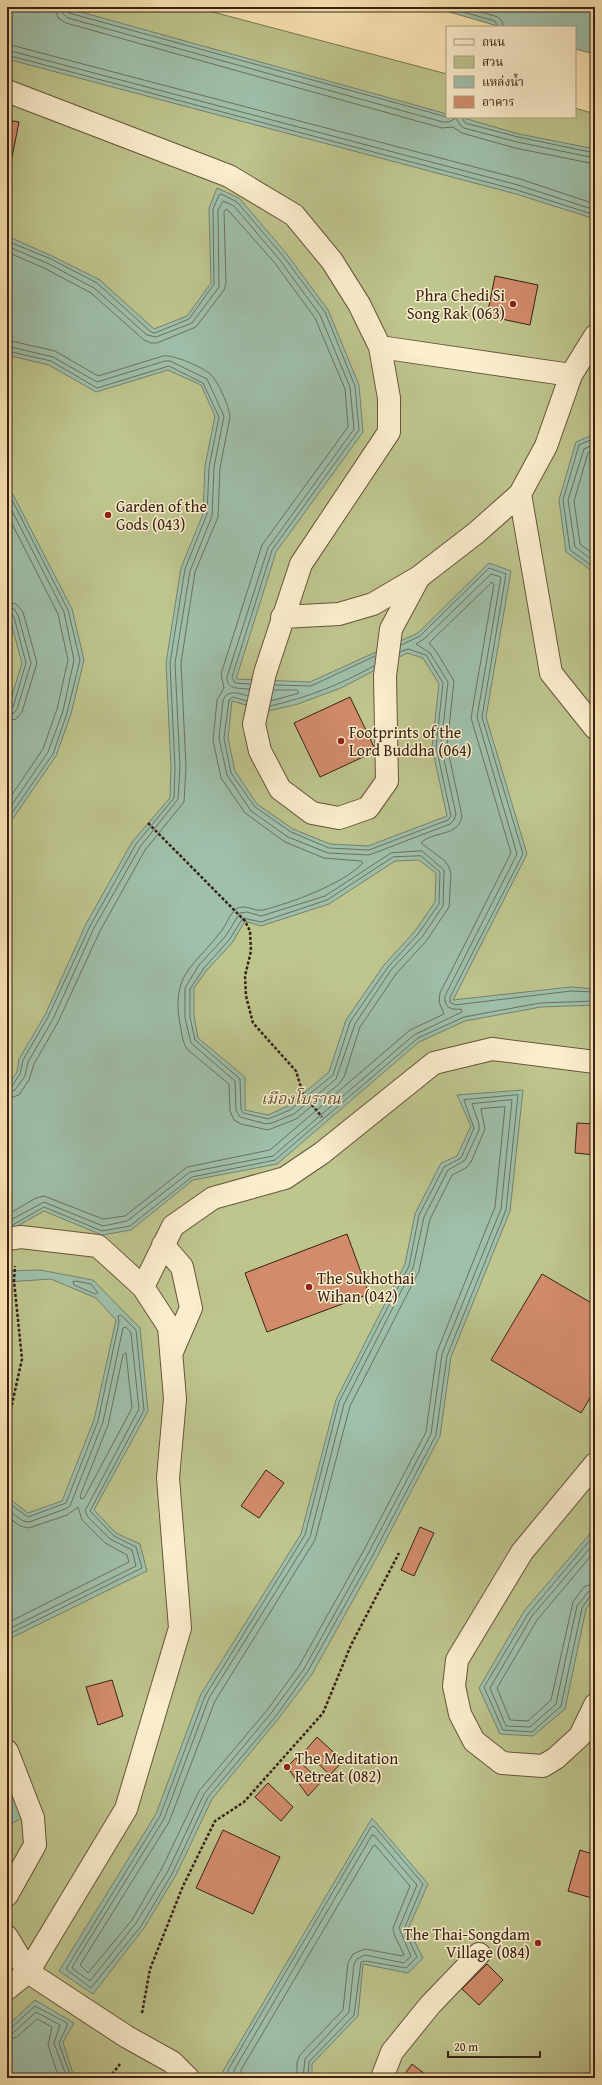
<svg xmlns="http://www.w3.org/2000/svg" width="602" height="2085" font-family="'Gentium Book Plus','Noto Serif Thai',serif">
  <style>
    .green { fill: #bec58d; stroke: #7a7451 }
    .water { fill: #9fc0ab; stroke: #75816f; fill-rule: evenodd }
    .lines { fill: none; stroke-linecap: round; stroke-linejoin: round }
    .shore { stroke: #6b7160; stroke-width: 1 }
    .building { fill: #d28c6c; stroke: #372215 }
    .minor-casing { stroke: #68533d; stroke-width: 24 }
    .path { stroke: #372215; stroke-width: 2.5; stroke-dasharray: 3 2; stroke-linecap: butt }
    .minor { stroke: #fcefce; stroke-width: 22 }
    .poi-dot { fill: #8f2418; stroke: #fcefce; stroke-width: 1.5 }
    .labels { text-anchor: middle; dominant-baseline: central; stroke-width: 3; stroke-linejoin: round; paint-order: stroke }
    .poi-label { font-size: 16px; fill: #372215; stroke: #fcefce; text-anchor: start }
    .park-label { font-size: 16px; font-style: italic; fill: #605339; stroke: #fcefce }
  </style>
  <rect width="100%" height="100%" fill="#fbe6b4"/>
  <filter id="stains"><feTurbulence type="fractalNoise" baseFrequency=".005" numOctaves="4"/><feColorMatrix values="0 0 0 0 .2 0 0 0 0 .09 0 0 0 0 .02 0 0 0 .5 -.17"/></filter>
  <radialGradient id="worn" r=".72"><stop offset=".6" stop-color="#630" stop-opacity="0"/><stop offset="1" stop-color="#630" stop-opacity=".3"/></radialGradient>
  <path class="green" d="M7,7H194L447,74V117H575V108L595,114V2078H7Z"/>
  <path class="water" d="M7,7H63L447,114V117H460L519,134L595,149V219L516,194L7,59Z
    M432,7H595V54L575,49V27H501Z
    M217,188L239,198L286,253L328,310L359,385L363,432L276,552L236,679L310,682L418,633L489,563L511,571L486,717L527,854L453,1000L571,987L595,989V1005L541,1007L465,1021L419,1042L277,1164L193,1180L131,1230L102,1235L44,1211L7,1232V1086L17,1072L19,1059L45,1015L86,924L132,842L170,798L171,767L166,663L181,568L203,514L205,466L215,416L201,385L168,370L96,392L49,365L7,355V236L52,256L100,280L154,329L187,316L211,283L209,208ZM407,653L423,658L439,684L432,747L447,816L368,846L330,844L293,829L257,804L235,771L228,738L232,701L268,711L298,704L343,687ZM419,860L436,873L435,902L415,931L384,965L346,1020L329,1072L288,1106L268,1115L245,1110V1077L198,1038L194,1016V988L207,970L232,943L245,921L261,926L329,904L395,861Z
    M595,434V573L566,552L559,500L576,442Z
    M7,483L72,609L84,660L71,714L56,756L7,827V712L22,663L10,619L7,614Z
    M523,1090L510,1211L451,1357L440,1436L377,1557L312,1674L279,1718L212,1799L176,1875L144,1928L93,1994L59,1971L156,1814L201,1694L301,1534L336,1400L405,1264L415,1214L441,1163L457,1156L471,1126L457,1095Z
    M40,1270L93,1280L140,1328L148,1411L94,1510L116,1533L140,1544L147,1571L7,1640V1497L28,1513L62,1501L94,1420L116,1320L96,1298L51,1279L7,1282V1271Z
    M595,1528V1596L586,1609L565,1709L533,1736L500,1734L479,1688L524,1611Z
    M7,1773L22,1818L7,1826Z
    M372,1818L428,1884L408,1929L423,1958L408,1973L363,1964L358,2016L312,2064V2078H227L223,2071Z
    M35,2000L74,2023L63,2042L72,2071L78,2078H7V2026Z"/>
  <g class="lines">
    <path class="shore" d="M55,7L58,18L66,23L442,128L453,127L462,133L515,148L595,164
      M61,7L62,13L68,18L443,122H449L456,118L460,125L464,128L517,142L595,158
      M66,7L69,13L447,117
      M446,7L495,21L498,27
      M464,7L498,17L502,21L503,27
      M7,44L520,179L595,204
      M7,50L518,185L595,210
      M7,55L517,190L595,215
      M462,117L465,123L518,137L595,153
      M7,241L51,259L97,283L151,332L155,333L189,319L214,284L213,209L219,195L221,194L237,202L283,256L325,312L355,386L359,430L272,550L232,677L235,683L250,684
      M7,246L49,264L94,288L147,335L156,337L192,323L219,287L218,210L223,201L234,206L279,259L320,315L350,387L354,429L268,548L227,677C227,690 239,688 249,689
      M7,252L46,269L91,293L144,340L151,343H157L196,327L224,290L226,283L224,211L227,209L274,262L315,318L345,389L348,427L262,545L221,674L224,688L217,700L213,740L221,778L245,813L285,842L324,858L361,861L363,863C343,884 291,903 263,910C253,912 246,903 236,909C228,916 226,927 219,934C193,967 171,975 180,1024C182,1033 182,1043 188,1050L229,1084L230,1111L234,1120L241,1124L268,1130L296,1119L339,1084L344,1077L360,1027L396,974L427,940L449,907L451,874L449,867L445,861L421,843C432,831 459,837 462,816L447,746L454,681L436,651L429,643L492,582L494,584L471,718L511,853L440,993L439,1002L444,1014L410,1030L270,1150L187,1167L125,1216L103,1219L44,1196L36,1198L7,1215
      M7,340L55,351L98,376L163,356C173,354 205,368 211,375C218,381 230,408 230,417L220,468L218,517L195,572L181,663L186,767L184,802L145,850L100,931L58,1022L34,1064L29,1080L19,1095L7,1099
      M7,346L53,357L97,382L165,361H170L207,379L224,416L214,467L212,516L190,571L175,663L180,767L178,799L140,847L94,928L53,1019L28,1062L25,1076L15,1090L7,1093
      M7,351L51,361L97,388L169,366L203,383L219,417L209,467L207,514L185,569L170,663L175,767L174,798L136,844L90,926L48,1017L23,1060L20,1074L12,1086L7,1088
      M595,438L579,445L563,500L570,550L595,568
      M595,444L584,449L568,500L575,547L595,562
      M595,450L588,453L574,501L580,544L595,555
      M7,490L68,610L80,660L67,713L53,754L7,820
      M7,501L64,612L74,660L63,711L48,752L7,812
      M7,514L58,614L68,660L57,709L43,749L7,802
      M7,602L16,604L23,612L37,663L22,712L16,719L7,721
      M7,608L14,609L18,615L31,663L17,709L13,714L7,715
      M7,613H11L14,617L26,663L13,707L7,710
      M401,645L420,636L489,568L506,574L482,717L523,854L450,997V1002L455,1005L571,991L595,992
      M275,685L311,686L375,656
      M247,701L233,697L229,700L224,738L231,773L255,807L291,832L329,848L369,850L448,820L451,816L436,746L443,683L426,655L408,649L400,652
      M271,701L299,693L297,690H274
      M270,706C309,697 339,685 374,666
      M422,851L444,870L443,906L422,937L391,970L355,1024L336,1079L294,1114L272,1123L266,1124L240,1117L236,1110L235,1081L191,1043L185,1018V988L199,965L225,937L240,913L247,912L261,916L325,896L391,853Z
      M421,856L440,872L439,904L418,934L388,967L350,1022L333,1075L290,1110L268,1119L243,1113L241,1109L240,1079L195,1040L190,1017V989L204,968L229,940L243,918L261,922L327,900L393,857Z
      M518,1095L506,1210L447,1356L436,1435L373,1555L308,1671L276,1716L208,1797L172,1874L141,1926L91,1988L66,1969L160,1816L205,1696L305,1535L339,1402L409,1266L419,1215L444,1167L461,1158L474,1128L464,1100Z
      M512,1100L501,1209L442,1354L431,1434L369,1552L304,1669L272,1712L204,1794L168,1871L136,1923L90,1981L73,1969L72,1967L164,1819L209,1698L310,1537L344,1404L413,1268L424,1217L448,1170L465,1160L479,1130V1124L472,1104Z
      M505,1107L495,1207L437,1352L426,1432L364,1550L299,1666L268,1709L199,1791L162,1868L132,1920L88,1973L80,1965L169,1822L215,1701L315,1540L350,1406L419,1271L430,1219L452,1175L466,1168L471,1162L485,1129L481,1109Z
      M7,1222L44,1202L103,1226L127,1221L190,1172L273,1156L414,1035L462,1012L461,1009C451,1010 444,1008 445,996L517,854L477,717L501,577L491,574L424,639L416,644L430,653L448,682L441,746L456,814L454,820L450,824L369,855L328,853L288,837L251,811L227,775L219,738L223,700C228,689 238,693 248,696
      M9,1227L44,1207L102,1231L130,1226L192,1177L275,1160L418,1038L464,1017L540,1003L595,1001
      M76,1281L91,1284L98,1293L95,1294L74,1285L73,1282Z
      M126,1353L132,1408L84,1498L81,1499L80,1496L108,1425L123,1355Z
      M7,1502L28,1517L66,1503L98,1421L119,1322L118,1316L121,1315L136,1330L144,1410L90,1511L114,1536L136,1547L142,1568L7,1635
      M7,1509L23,1521L29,1522L65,1509L70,1506L103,1422L123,1328L126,1327L131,1333L139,1409L85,1511L88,1517L110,1539L132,1550L136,1566L7,1630
      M7,1516L20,1526L29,1528L67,1515L78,1507L82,1520L105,1543L127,1555L129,1562L7,1623
      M595,1534L528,1614L484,1687L503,1730L532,1732L561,1706L582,1608L590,1596L595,1594
      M595,1542L532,1616L490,1688L506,1726L530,1727L556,1704L577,1606L588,1592L595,1589
      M595,1551L537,1620L497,1688L510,1720L528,1721L551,1700L573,1602L584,1587L595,1583
      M7,2029L11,2028L35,2006L67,2023V2026L59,2043L69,2072L73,2078
      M7,2034L14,2032L36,2012L60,2025L54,2043L67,2078
      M7,2040L17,2037L37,2019L52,2027L48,2045L59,2078
      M230,2078L228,2070L371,1827L374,1826L423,1884L404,1929L417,1957L406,1968L365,1961L361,1962L354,2015L309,2062L308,2078
      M235,2078L234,2070L372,1835H374L417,1885L399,1928L411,1956L404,1963L365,1955L357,1959L354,1964L349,2012L305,2059L303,2078
      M241,2078V2070L373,1846L375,1845L410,1886L393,1928L394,1934L404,1955L402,1956L365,1949L353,1954L348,1963L343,2010L300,2055L297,2062V2078"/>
  </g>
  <path class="building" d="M7,120L19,122L9,172H7Z
    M495,276L538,285L530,325L487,316Z
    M350,697L376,751L320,777L294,723Z
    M577,1123L595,1124V1155L575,1153Z
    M347,1234L369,1294L267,1332L245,1273Z
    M542,1274L595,1305V1390L581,1413L491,1360Z
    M266,1470L284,1483L259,1518L241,1506Z
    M420,1527L434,1533L414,1576L401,1570Z
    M112,1680L123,1716L98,1725L86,1687Z
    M317,1737L343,1761L330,1775L305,1751Z
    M296,1758L321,1782L308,1796L287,1767Z
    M268,1783L293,1807L281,1821L255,1797Z
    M223,1830L280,1857L253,1914L196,1888Z
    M580,1850L595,1855V1899L568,1891Z
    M487,1964L503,1980L479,2005L462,1989Z
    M412,2064L430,2078H402Z"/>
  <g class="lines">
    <g class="minor-casing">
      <path id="minor" d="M7,91L229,176L294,215L332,261L359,304L380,347L389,398V432L301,564L265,673L254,724L260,751L280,789L312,813L339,818L368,808L387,781L385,676L391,629L419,577
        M380,347L571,375
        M520,494L551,673L595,728
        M282,617L339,614L373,604L419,577L476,533L520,494L546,446L571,375L595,336
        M7,1239L21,1237L98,1246L143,1287L169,1327L175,1399L168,1478L180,1628L126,1809L28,1972L7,1989
        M163,1245L182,1267L191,1308L172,1352
        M143,1287L173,1226L213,1198L285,1178L322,1153L434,1063L492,1049L595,1062
        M595,1464L522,1552L457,1660L454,1686L460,1714L474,1741L502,1763L543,1766L556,1758L580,1736L595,1705
        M7,1751L33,1818L35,1845L7,1895
        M7,1937L28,1972L127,2037L172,2062L188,2078
        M382,2078L392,2052L430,2005L479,1954"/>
    </g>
    <path class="path" d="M148,823L245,921L250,931L251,951L245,976L246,996L253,1023L296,1071L303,1094L322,1117
      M7,1414L11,1409L22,1359L14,1281L15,1266
      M142,2013L150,1969L183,1886L215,1821L244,1802L323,1713L351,1645L399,1553
      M109,2078L120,2064"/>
    <use href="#minor" class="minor"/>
  </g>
  <g class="poi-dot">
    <circle cx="513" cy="304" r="4"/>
    <circle cx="108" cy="515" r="4"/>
    <circle cx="341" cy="741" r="4"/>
    <circle cx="309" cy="1287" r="4"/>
    <circle cx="287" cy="1767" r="4"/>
    <circle cx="538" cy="1943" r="4"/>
  </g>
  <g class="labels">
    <g class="poi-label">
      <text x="505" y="295" text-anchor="end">Phra Chedi Si<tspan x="505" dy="18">Song Rak (063)</tspan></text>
      <text x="116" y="506">Garden of the<tspan x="116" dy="18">Gods (043)</tspan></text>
      <text x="349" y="732">Footprints of the<tspan x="349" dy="18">Lord Buddha (064)</tspan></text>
      <text x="317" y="1278">The Sukhothai<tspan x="317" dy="18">Wihan (042)</tspan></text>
      <text x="295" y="1758">The Meditation<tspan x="295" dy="18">Retreat (082)</tspan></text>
      <text x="530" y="1934" text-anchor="end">The Thai-Songdam<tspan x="530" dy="18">Village (084)</tspan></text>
    </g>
    <g class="park-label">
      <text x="301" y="1098">เมืองโบราณ</text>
    </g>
  </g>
  <rect width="602" height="2085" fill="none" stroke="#fbe6b4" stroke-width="24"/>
  <rect x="8" y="8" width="586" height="2069" fill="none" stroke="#372215" stroke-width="2"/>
  <rect x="12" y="12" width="578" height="2061" fill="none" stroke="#372215"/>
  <rect x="446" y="26" width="130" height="92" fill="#fcefce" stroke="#ad9d84"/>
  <rect x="454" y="39" width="20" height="6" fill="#fcefce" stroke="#ad9d84"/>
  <text x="482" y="46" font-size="12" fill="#372215">ถนน</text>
  <rect x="454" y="56" width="20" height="12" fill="#bec58d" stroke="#ad9d84"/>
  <text x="482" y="66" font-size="12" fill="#372215">สวน</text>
  <rect x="454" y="76" width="20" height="12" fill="#9fc0ab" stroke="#ad9d84"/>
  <text x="482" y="86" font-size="12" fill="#372215">แหล่งน้ำ</text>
  <rect x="454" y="96" width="20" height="12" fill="#d28c6c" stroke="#ad9d84"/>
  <text x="482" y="106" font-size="12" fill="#372215">อาคาร</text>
  <path d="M448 2051v6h92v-6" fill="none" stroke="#372215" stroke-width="2"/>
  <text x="454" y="2051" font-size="12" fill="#372215" stroke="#fcefce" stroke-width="3" paint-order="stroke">20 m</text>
  <rect width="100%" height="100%" filter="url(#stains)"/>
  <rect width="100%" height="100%" fill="url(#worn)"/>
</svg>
